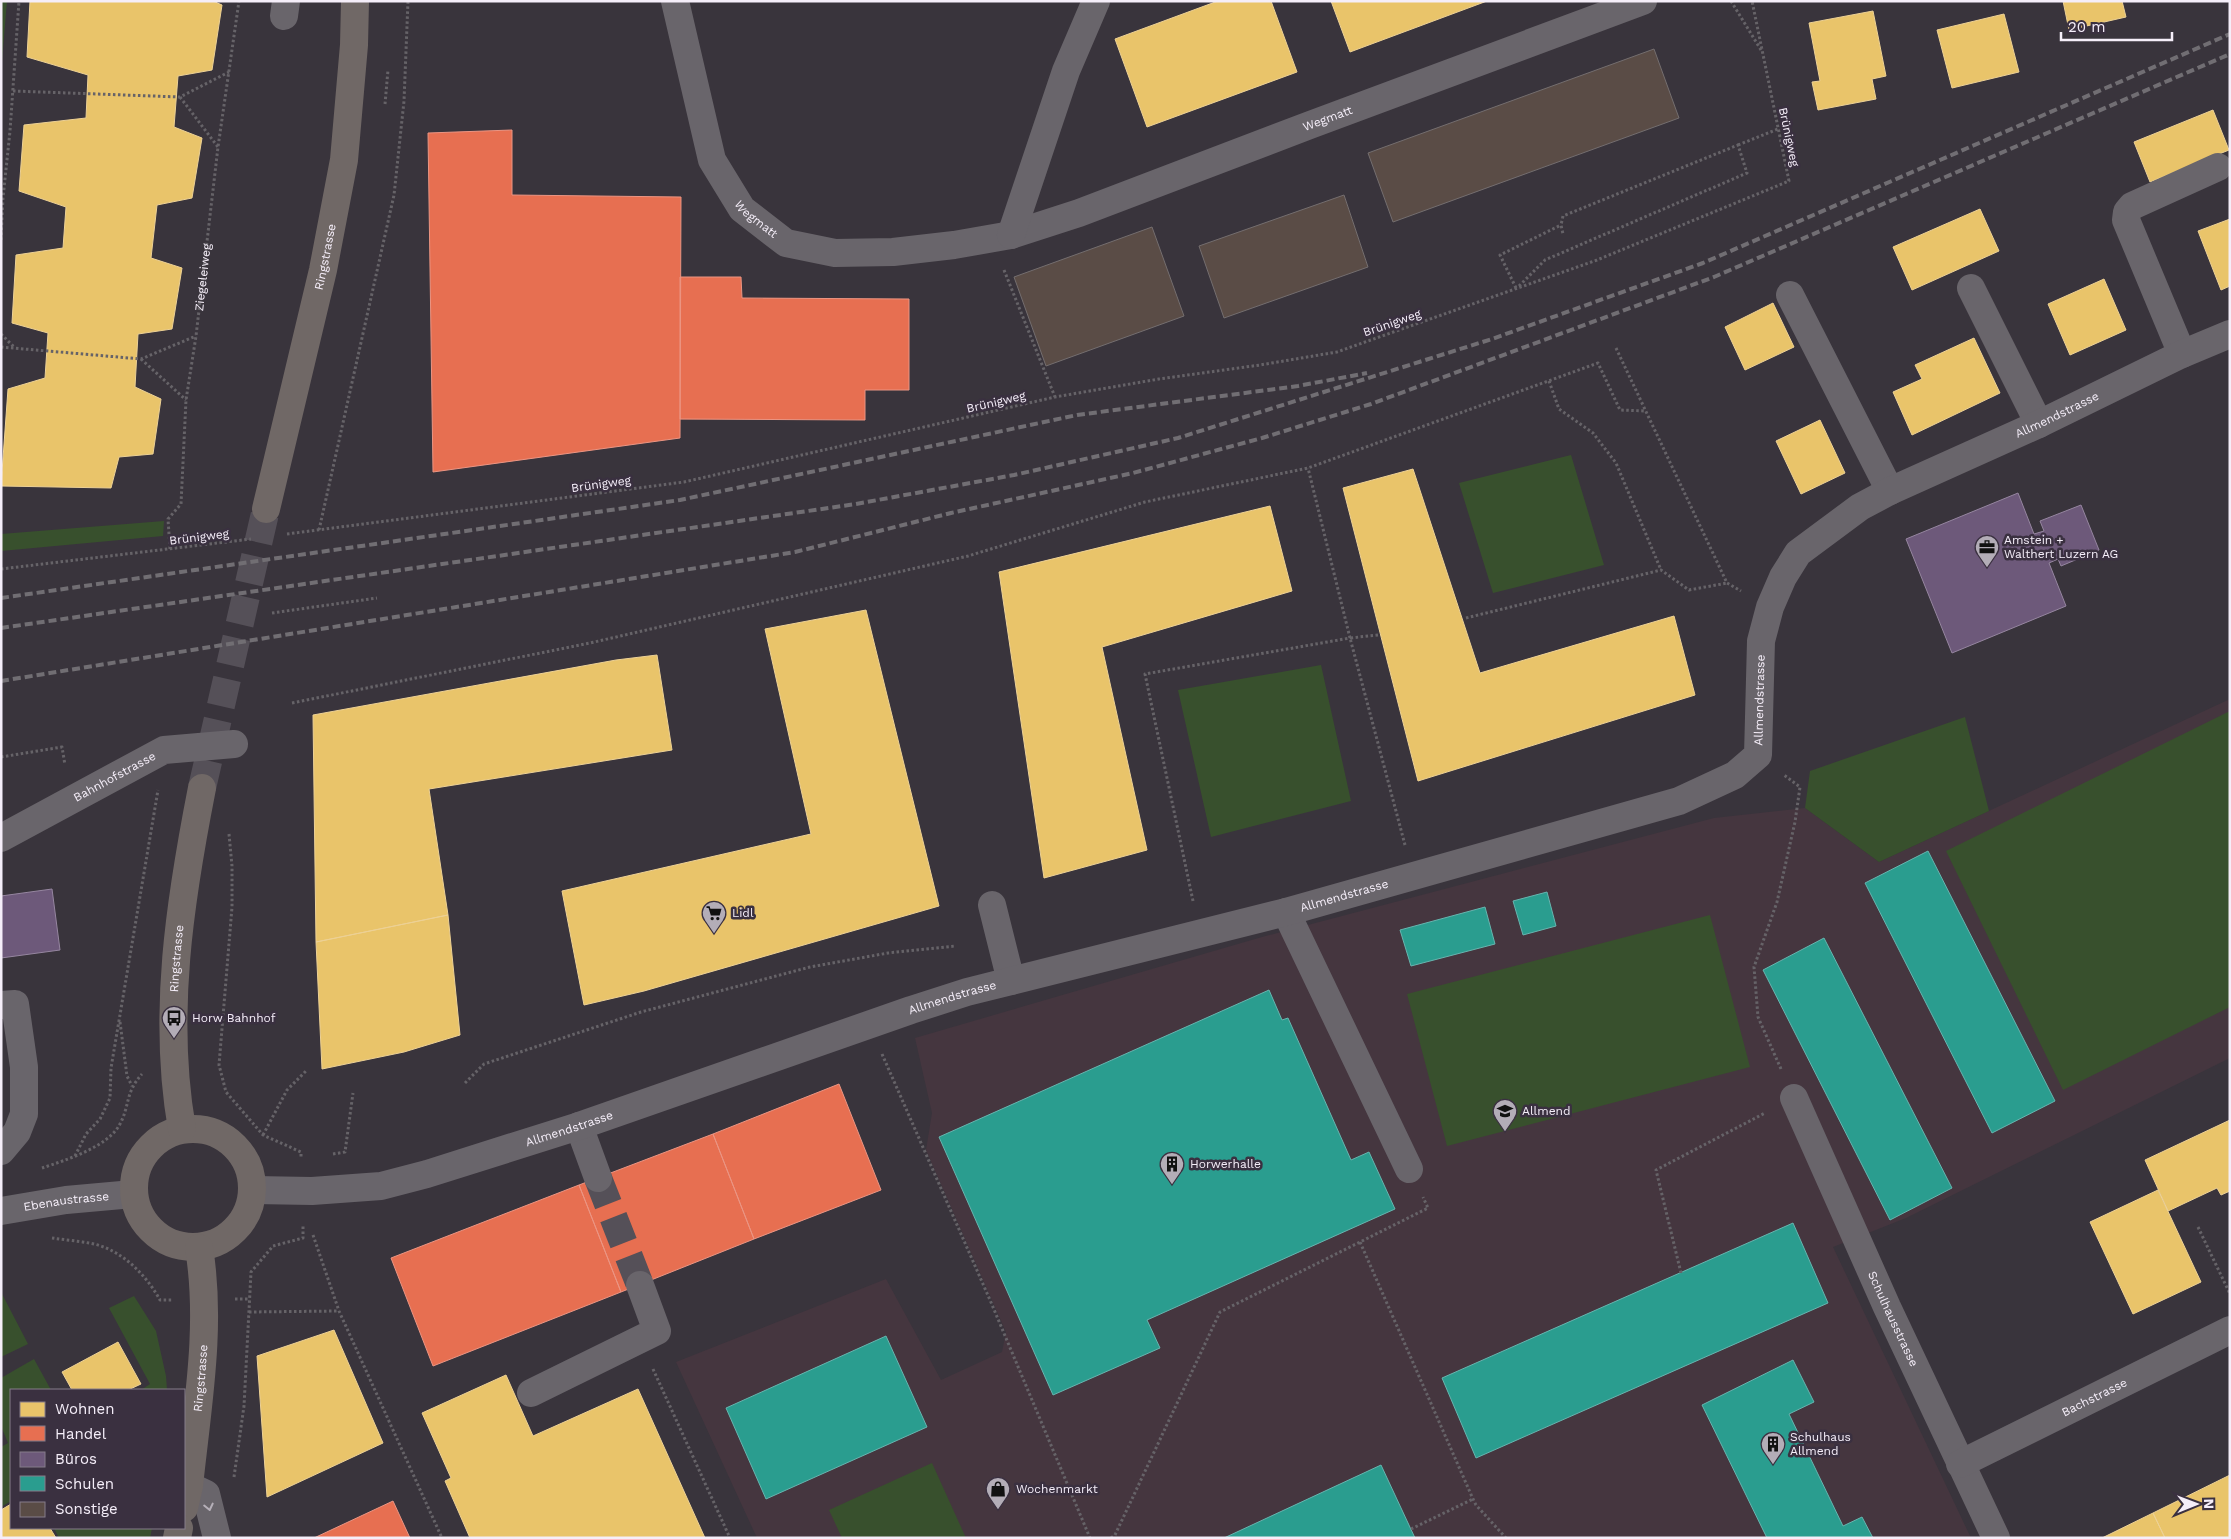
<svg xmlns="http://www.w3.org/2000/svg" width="2231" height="1539" font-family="'Work Sans',sans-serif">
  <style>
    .education { fill: #45363f }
    .green { fill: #38502d }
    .homes { fill: #e9c46a; stroke: #edd195 }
    .shops { fill: #e76f51; stroke: #eb9583 }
    .offices { fill: #6d597a; stroke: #9686a0 }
    .schools { fill: #2a9d8f; stroke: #67b5af }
    .building { fill: #5a4c46; stroke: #746e6f }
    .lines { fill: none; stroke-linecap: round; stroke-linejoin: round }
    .minor-tunnel { stroke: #555058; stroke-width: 28; stroke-dasharray: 28 14; stroke-linecap: butt }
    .major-tunnel { stroke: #555058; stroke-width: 28; stroke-dasharray: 28 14; stroke-linecap: butt }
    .path { stroke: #666368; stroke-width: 3; stroke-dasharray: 2.5 2.5; stroke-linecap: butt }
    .minor { stroke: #69656b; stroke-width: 28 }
    .major { stroke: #706866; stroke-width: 28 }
    .rail { stroke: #716e73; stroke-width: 4; stroke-dasharray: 8 4; stroke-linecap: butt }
    .oneway { stroke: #b6b0b9 }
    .labels { text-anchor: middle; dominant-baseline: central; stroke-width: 5; stroke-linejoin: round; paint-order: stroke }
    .street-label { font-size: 12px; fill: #f5eef9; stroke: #3a3040 }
    .poi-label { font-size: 12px; fill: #f5eef9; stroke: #3a3040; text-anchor: start }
  </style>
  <rect width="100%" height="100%" fill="#39343c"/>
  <path class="education" d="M2230,699V1058L1906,1218L1833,1247L1971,1538H757L676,1362L886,1279L941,1380L1002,1352L1006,1332L926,1150L932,1113L915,1038L1262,937L1714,818L1805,808L1879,862Z"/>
  <path class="green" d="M1,1H7L1,73Z
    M1571,455L1604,565L1493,593L1459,483Z
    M164,521L163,536L1,551V534Z
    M1321,665L1351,801L1211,837L1178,690Z
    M2230,711V1007L2063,1090L1946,851Z
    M1965,717L1989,811L1879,862L1805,808L1810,771Z
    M1710,915L1750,1067L1447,1146L1407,994Z
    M1,1292L28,1344L1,1357Z
    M134,1296L156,1331L166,1376L167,1390H141L150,1384L109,1308Z
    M34,1359L51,1390H11V1501L1,1507V1447L8,1443L1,1426V1378Z
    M932,1463L966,1538H842L829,1510Z
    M54,1528H152L150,1538H59Z"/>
  <path class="homes" d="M30,1H213L222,5L212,70L178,76L174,127L202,138L192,198L157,205L151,258L182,268L172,329L138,334L135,387L161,399L153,454L119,457L111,488L1,486L8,389L45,378L48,333L12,323L16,255L63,248L66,207L19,191L24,125L86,118L88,75L27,57Z
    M1218,1H1271L1297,72L1147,127L1115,39Z
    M1331,1H1487L1350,52Z
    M2063,1H2122L2126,17L2069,30Z
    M1873,11L1886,76L1872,79L1876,99L1818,110L1812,82L1820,81L1809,23Z
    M2004,14L2019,72L1952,88L1937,30Z
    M2213,110L2229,150L2150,182L2134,142Z
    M1980,209L1999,251L1912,290L1893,247Z
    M2230,219V286L2221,290L2198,231Z
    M2104,279L2126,330L2070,355L2048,304Z
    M1773,303L1794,347L1745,370L1725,327Z
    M1974,338L2000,393L1912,435L1893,392L1922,379L1915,365Z
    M1820,420L1845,473L1801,494L1776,441Z
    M1413,469L1480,673L1674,616L1695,695L1418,781L1343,488Z
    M1270,506L1292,591L1102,647L1147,850L1044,878L999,572Z
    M866,610L939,906L644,991L584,1005L562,891L811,834L765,629Z
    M657,655L672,750L429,789L448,915L316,942L313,715L616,660Z
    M448,915L460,1035L404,1052L322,1069L316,942Z
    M2230,1120V1191L2221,1195L2217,1188L2168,1211L2145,1160Z
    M2158,1190L2201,1282L2133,1314L2090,1222Z
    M334,1330L383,1443L267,1497L257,1356Z
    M118,1342L141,1384L128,1390H72L62,1372Z
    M506,1375L533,1436L638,1389L705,1538H470L445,1481L451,1478L422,1413Z
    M2230,1475V1538H2165L2153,1513Z
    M11,1504V1528H50L56,1538H1V1510Z
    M2153,1513L2165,1538H2102Z"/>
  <path class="shops" d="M512,130V195L681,197L680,438L433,472L428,133Z
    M680,277H741L742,298L909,299V390H865V420L680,419Z
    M839,1084L881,1190L754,1239L713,1134Z
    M713,1134L754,1239L621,1292L579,1185Z
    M579,1185L621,1292L433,1366L391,1258Z
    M393,1501L410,1538H314Z"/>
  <path class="offices" d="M2018,493L2034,534L2044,531L2040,521L2081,505L2099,550L2061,566L2058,559L2049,563L2066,606L1952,653L1906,539Z
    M52,889L60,950L1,958V896Z"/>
  <path class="schools" d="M1928,851L2055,1101L1992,1133L1865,883Z
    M1547,892L1556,926L1523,935L1513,901Z
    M1485,907L1495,944L1411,966L1400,930Z
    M1824,938L1952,1188L1890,1220L1763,970Z
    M1269,990L1282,1020L1288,1018L1351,1160L1369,1152L1395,1209L1147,1320L1160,1348L1053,1395L939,1137Z
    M1793,1223L1828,1303L1476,1458L1442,1378Z
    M886,1336L927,1427L766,1499L726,1408Z
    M1793,1360L1814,1402L1789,1414L1843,1526L1862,1517L1873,1538H1767L1702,1405Z
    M1381,1465L1415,1538H1224Z"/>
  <path class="building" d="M1654,49L1679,118L1393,222L1368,153Z
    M1344,195L1368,267L1224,318L1199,246Z
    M1152,227L1184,316L1046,366L1014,277Z"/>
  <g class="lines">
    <path class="minor-tunnel" d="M598,1178L640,1285"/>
    <path class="major-tunnel" d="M202,788L266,509"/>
    <g class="path">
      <path d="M1731,1L1761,50"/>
      <path d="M13,91L180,97L229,72"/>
      <path d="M180,97L218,147"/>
      <path d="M385,104L388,70"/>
      <path d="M1738,145L1778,129"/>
      <path d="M1,240L3,198L10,131L19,1"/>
      <path d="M1004,270L1055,397"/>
      <path d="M1519,286L1545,260L1747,173L1738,145L1563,216L1561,225L1563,234"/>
      <path d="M1516,288L1500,255L1561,225"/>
      <path d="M1,334L14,347"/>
      <path d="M1,347L141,359L196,336"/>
      <path d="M1616,348L1727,583L1741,591"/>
      <path d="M141,359L186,400"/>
      <path d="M1549,381L1559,409L1593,433L1616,463L1661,570"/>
      <path d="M319,530L394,195L404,101L408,1"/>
      <path d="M287,534L684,482L1055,397L1159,379L1260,365L1337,352L1597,260L1789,181L1752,1"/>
      <path id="s1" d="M170,549L168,519L181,504L186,400L196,336L218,147L239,1"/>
      <path d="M1,569L251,539"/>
      <path d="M272,613L377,598"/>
      <path d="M1466,618L1661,570L1689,590L1727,583"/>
      <path d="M1378,635L1350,638L1405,845"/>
      <path d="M292,703L590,643L968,556L1145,502L1308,468L1598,363L1620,410L1646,411"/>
      <path d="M1,757L62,747L65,765"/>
      <path d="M229,834L232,866V907L219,1065L226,1092L263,1135L301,1152V1159"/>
      <path d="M1193,901L1145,674L1350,638L1308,468"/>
      <path d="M120,1022L127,1076L132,1086"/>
      <path d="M882,1054L990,1300L1090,1538"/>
      <path d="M1781,1069L1758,1017L1754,967L1777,902L1795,822L1800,787L1784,775"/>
      <path d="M465,1083L484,1064L641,1012L810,967L888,953L955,946"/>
      <path d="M263,1135L287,1090L307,1070"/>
      <path d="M333,1154L345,1152L353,1093"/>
      <path d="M75,1156L86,1134L100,1119L110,1098L111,1068L158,790"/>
      <path d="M42,1168C66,1160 108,1147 120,1124C130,1105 125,1093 142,1074"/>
      <path d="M2198,1227L2230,1294"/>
      <path d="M313,1235L339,1311L442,1538"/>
      <path d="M52,1238C65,1240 80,1241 94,1244C123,1251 146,1275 160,1300H172"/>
      <path d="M1360,1242L1473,1499L1476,1505L1506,1538"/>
      <path d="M1681,1273L1656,1170L1765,1113"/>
      <path d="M235,1299H249"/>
      <path d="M249,1312L339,1311"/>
      <path d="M653,1369L730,1538"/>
      <path d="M234,1477L244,1406L251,1272L273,1246L303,1238V1225"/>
      <path d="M1411,1529L1473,1499"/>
      <path d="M1111,1538L1115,1535L1220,1312L1428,1208L1423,1197"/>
    </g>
    <g class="minor">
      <path id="s2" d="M675,1L712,160L742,209L786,243L835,253L893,252L954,245L1011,235L1079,213L1310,125L1643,1"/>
      <path d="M284,16L286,1"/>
      <path d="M1011,235L1066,71L1096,1"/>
      <path d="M1971,288L2039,424"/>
      <path d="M1790,295L1890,491"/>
      <path d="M2182,354L2126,220L2127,212L2132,206L2218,167"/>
      <path id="s3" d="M1,838L164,750L234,744"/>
      <path d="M992,905L1011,981"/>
      <path d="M1286,912L1409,1169"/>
      <path d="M1,1005L15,1004L24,1067V1114L17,1132L1,1151"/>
      <path id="s4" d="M1794,1098L1887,1307L1996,1538"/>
      <path d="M579,1126L598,1178"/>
      <path id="s5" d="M253,1190L312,1191L381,1186L427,1174L579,1126L911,1010L967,992L1286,912L1679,801L1735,775L1758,755L1761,641L1770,607L1783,577L1798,553L1860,507L1890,491L2039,424L2182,354L2230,334"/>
      <path id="s6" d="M1,1211L66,1200L133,1194"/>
      <path d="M531,1393L657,1331L640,1285"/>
      <path id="s7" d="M1960,1464L2230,1330"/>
      <path d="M189,1486L206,1494L217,1538"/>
    </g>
    <g class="major">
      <path id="s8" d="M266,509L323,270L344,160L354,45L355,1"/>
      <circle cx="193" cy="1188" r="59"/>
      <path id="s9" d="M182,1129C162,1015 180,900 202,788"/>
      <path id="s10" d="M184,1508L189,1486C197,1408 212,1327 199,1248"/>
      <path d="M177,1538L179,1528"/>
    </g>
    <path class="rail" d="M1,598L680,500L1077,415L1298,386L1367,373
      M1,628L856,504L1014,475L1178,438L1492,339L1703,263L2230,34
      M1,681L795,552L951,513L1133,473L1262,438L1371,404L1714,277L2230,54"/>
  </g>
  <defs><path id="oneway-chevron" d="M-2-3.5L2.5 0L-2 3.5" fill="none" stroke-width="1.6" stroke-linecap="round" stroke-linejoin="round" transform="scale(1.25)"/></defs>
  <use class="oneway" href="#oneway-chevron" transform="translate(209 1507) rotate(77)"/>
  <defs>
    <g id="office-pin" transform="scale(1.25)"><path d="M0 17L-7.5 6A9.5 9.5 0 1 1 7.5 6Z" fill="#b3adb7" stroke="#3a3040"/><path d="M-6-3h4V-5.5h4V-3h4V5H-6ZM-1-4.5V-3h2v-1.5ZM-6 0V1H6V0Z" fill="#111"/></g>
    <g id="supermarket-pin" transform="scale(1.25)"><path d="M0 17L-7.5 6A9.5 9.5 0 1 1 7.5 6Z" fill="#b3adb7" stroke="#3a3040"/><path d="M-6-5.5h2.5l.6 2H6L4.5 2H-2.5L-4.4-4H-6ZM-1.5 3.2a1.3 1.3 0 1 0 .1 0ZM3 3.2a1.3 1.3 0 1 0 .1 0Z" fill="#111"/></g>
    <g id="bus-pin" transform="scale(1.25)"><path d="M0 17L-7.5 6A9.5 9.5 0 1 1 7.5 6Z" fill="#b3adb7" stroke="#3a3040"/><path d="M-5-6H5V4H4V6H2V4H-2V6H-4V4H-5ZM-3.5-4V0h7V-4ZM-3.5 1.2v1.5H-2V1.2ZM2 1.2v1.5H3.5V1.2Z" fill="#111"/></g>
    <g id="school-pin" transform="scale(1.25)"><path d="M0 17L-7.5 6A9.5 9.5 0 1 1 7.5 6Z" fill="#b3adb7" stroke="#3a3040"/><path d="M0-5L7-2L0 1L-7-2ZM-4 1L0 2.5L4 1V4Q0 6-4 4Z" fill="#111"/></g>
    <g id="building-pin" transform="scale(1.25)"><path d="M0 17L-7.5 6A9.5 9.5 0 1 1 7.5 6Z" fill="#b3adb7" stroke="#3a3040"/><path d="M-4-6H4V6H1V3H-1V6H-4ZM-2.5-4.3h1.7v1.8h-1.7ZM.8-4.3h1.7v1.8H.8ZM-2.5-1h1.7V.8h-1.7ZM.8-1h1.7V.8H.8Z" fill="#111"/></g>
    <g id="shop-pin" transform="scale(1.25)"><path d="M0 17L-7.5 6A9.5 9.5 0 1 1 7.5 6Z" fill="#b3adb7" stroke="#3a3040"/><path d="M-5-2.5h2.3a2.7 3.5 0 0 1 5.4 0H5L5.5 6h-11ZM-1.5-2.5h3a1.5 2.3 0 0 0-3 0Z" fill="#111"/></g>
  </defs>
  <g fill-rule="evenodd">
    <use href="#office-pin" x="1987" y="547"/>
    <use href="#supermarket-pin" x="714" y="913"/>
    <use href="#bus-pin" x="174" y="1018"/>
    <use href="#school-pin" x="1505" y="1111"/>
    <use href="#building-pin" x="1172" y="1164"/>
    <use href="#building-pin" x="1773" y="1444"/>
    <use href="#shop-pin" x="998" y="1489"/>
  </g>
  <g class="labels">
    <g class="street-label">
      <text stroke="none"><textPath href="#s2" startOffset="841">Wegmatt</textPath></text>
      <text transform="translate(1789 137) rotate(78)">Brünigweg</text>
      <text stroke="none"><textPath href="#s2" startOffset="238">Wegmatt</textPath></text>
      <text stroke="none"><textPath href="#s8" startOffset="259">Ringstrasse</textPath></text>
      <text stroke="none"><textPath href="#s1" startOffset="278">Ziegeleiweg</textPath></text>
      <text transform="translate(1392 323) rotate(-19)">Brünigweg</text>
      <text transform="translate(996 402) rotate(-13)">Brünigweg</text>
      <text stroke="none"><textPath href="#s5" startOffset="2080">Allmendstrasse</textPath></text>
      <text transform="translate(601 484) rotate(-8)">Brünigweg</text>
      <text transform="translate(199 537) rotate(-7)">Brünigweg</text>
      <text stroke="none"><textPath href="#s5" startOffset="1630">Allmendstrasse</textPath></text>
      <text stroke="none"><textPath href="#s3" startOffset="129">Bahnhofstrasse</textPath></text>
      <text stroke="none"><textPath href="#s5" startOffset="1135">Allmendstrasse</textPath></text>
      <text stroke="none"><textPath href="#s9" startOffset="171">Ringstrasse</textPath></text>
      <text stroke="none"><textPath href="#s5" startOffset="730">Allmendstrasse</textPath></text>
      <text stroke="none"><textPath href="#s5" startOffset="325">Allmendstrasse</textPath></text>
      <text stroke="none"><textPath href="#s6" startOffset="66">Ebenaustrasse</textPath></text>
      <text stroke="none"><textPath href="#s4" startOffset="242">Schulhausstrasse</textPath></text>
      <text stroke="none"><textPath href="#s10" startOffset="131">Ringstrasse</textPath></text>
      <text stroke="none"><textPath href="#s7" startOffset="150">Bachstrasse</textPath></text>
    </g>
    <g class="poi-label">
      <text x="2004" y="540">Amstein +<tspan x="2004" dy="14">Walthert Luzern AG</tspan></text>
      <text x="732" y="913">Lidl</text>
      <text x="192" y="1018">Horw Bahnhof</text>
      <text x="1522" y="1111">Allmend</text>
      <text x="1190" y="1164">Horwerhalle</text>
      <text x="1790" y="1437">Schulhaus<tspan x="1790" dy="14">Allmend</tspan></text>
      <text x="1016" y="1489">Wochenmarkt</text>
    </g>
  </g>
  <rect width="2231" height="1539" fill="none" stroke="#f5eef9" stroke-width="5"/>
  <rect x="10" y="1389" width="175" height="140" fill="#3a3040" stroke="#857c8a"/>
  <rect x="20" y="1402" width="25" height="15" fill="#e9c46a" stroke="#857c8a"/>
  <text x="55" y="1414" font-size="15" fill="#f5eef9">Wohnen</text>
  <rect x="20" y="1426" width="25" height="15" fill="#e76f51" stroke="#857c8a"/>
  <text x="55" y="1439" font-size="15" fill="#f5eef9">Handel</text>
  <rect x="20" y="1452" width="25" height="15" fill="#6d597a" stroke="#857c8a"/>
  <text x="55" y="1464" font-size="15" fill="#f5eef9">Büros</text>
  <rect x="20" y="1476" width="25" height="15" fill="#2a9d8f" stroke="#857c8a"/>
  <text x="55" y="1489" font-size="15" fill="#f5eef9">Schulen</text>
  <rect x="20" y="1502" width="25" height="15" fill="#5a4c46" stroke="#857c8a"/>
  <text x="55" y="1514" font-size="15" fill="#f5eef9">Sonstige</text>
  <g transform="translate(2196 1504) rotate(89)" stroke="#3a3040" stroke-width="4" paint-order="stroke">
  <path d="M0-4L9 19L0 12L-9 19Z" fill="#f5eef9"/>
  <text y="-8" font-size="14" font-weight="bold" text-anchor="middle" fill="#f5eef9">N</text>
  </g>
  <path d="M2061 32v8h111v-8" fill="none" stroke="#f5eef9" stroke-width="2.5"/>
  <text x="2068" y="32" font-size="15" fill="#f5eef9" stroke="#3a3040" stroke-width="4" paint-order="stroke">20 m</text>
</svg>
